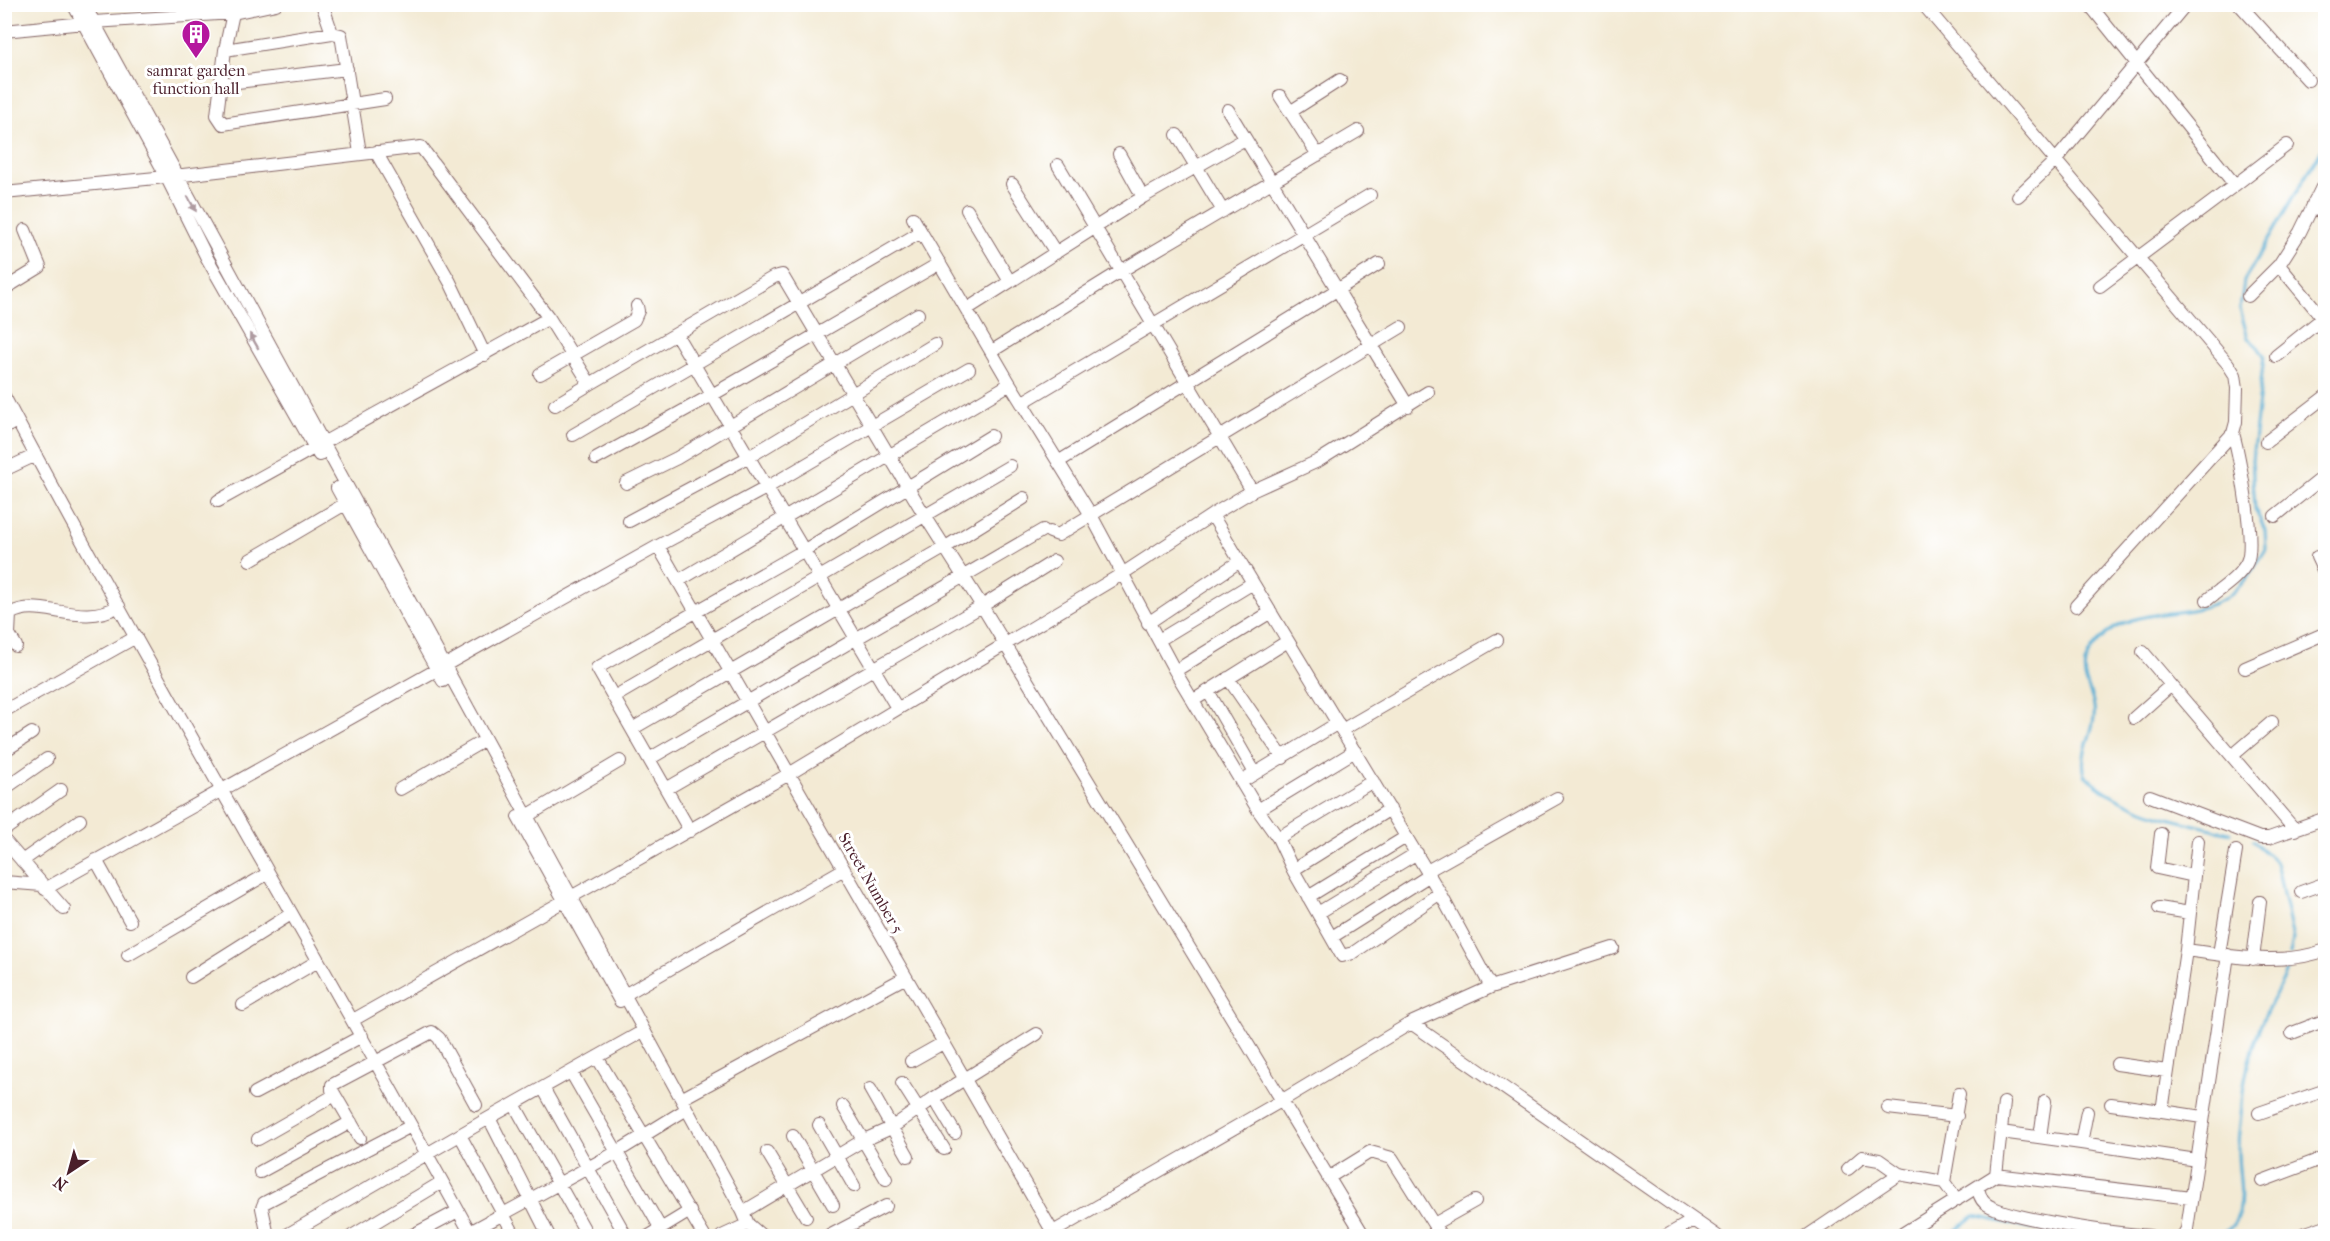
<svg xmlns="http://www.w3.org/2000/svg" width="2330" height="1241" font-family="'IM FELL French Canon',serif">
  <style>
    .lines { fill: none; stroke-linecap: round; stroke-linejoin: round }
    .stream { stroke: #57aed4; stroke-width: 3 }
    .minor-casing { stroke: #856666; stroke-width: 14 }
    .minor { stroke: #fff; stroke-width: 12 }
    .oneway { fill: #ae9aa0 }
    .labels { text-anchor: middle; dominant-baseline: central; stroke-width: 6; stroke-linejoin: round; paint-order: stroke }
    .poi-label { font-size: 16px; fill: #4a1f2b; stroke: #fff }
    .street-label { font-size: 16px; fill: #4a1f2b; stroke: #fff }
  </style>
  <rect width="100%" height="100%" fill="#fff"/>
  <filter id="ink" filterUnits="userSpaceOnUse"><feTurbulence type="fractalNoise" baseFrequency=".0167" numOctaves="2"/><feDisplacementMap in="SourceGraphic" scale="12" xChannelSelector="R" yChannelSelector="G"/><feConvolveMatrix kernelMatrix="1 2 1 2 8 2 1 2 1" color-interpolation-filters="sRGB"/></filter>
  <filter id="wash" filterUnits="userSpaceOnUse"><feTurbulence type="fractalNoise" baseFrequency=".008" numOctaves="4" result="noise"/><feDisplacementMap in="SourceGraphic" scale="24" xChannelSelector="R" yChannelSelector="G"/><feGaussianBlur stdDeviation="1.35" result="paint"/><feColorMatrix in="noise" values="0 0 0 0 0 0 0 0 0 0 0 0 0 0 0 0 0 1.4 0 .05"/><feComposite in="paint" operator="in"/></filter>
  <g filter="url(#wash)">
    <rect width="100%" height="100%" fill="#f3ead4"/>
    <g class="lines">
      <path class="stream" d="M2230,833C2181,822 2123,811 2085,775C2079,753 2092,737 2094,717C2097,697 2081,684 2085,664C2087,655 2093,648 2099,641C2132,604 2181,621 2222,600C2241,590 2255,567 2266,549L2265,530L2255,509L2252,460L2264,356L2258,347L2248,338L2240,309L2244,281L2326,142
        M2253,841L2276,862L2293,939L2290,954
        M1949,1236L1974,1216L2070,1236
        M2219,1236C2253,1219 2237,1180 2238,1149C2238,1134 2241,1119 2242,1103C2244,1070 2256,1032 2271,1002C2279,987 2287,977 2289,961"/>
    </g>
  </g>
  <g filter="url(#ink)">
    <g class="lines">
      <g class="minor-casing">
        <path id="minor" d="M73,4L162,168L207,258L319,455
          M84,4L743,1212L748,1224L722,1236
          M322,4L332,33
          M1923,4L2228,364L2235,375L2237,388L2236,422L2233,433L2076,606
          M2089,4L2235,185L2100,286
          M2239,4L2308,80
          M233,13L225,50L217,115L223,124L385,99
          M4,31L94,22L233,13L276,4
          M225,50L332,33L341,35L360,153
          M221,84L347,69
          M1280,96L1318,155
          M1228,110L1408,406
          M1290,112L1340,80
          M1177,135L1223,211
          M376,152L450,282L485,355
          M1119,154L1143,197
          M1058,165L1252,491
          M1012,184L1056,253
          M2235,185L2287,145
          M4,193L166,177L421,147L549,318L590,384L774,277L782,275L925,516L982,606L1364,1236
          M2018,196L2056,160L2186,4
          M2313,204L2326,218
          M967,210L1009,280
          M913,218L1010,384L1091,515L1175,671L1258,810L1278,838L1293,870L1342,956L1353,953L1440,893
          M2279,265L2326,322
          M4,289L40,267L25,230
          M2248,296L2279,265L2300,232L2326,179
          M967,309L1143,197L1245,139
          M676,334L897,708
          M992,351L1121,271L1358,131
          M2276,356L2323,318
          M540,374L634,320L638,311L637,306
          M4,396C154,680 319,955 472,1236
          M1023,402L1370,195
          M555,405L590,384
          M4,428L17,421
          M573,435L921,232
          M2266,442L2326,396
          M596,459L712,395L940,263
          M1058,462L1379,264
          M4,470L36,455
          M626,483L677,458L918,314
          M337,488L443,681
          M218,501L549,318
          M1212,515L1440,893L1491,987
          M2275,516L2326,475
          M629,521L749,457L935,344
          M1050,532L1058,535L1401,327
          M658,546L1055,1236
          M2317,557L2326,576
          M250,560L345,504
          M678,581L1010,384
          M2207,600C2219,590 2240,577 2247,562C2256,543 2239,455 2233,433
          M1148,623L1240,561
          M1159,640L1253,583
          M16,646L9,634L10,614C40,596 79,629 119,606
          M2143,652L2295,830
          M2245,668L2326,633
          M1175,671L1271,612
          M1228,678L1283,758
          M1208,691L1255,773
          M614,697L1010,466
          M1194,700L1288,641
          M4,711L136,637
          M2134,718L2171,685
          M632,729L944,548L1024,498
          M1342,730L1497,640
          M4,751L32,733
          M2232,756L2272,722
          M649,759L1043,530
          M1241,782L1338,723
          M4,789L47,759
          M400,789L478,744
          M666,789L982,606L1054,561
          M2150,796L2260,838H2269L2326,818
          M1258,810L1355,751
          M527,816L620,761
          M518,817L620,1001
          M4,830L61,790
          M690,831L597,668L803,551L991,436
          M1278,838L1373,781
          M4,840L64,909
          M96,860L130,921
          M22,861L80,820
          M1293,870L1390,809
          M1427,871L1557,798
          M2194,876L2198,841
          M4,882L42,885
          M45,889L658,546L766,488L969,369
          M2301,892L2326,883
          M1308,897L1406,837
          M2159,908L2190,913
          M1318,913L1417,853
          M1332,937L1430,875
          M2186,950C2233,956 2280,967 2326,950
          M2219,954L2236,851
          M128,955L267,874
          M2253,959L2260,902
          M191,977L291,914
          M619,998L844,869
          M243,1005L318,961
          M353,1020L789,774L1122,574L1212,515L1252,491L1318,461L1428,392
          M1411,1023L1717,1236
          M2292,1033L2326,1020
          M597,1057L704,1236
          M911,1061L943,1043
          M2117,1064L2167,1071
          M571,1072L661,1229
          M902,1083L944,1149
          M543,1088L626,1236
          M870,1089L908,1156
          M255,1093L362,1036
          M683,1098L906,977
          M934,1098L955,1133
          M2004,1103L1996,1175L2191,1198
          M514,1104L588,1236
          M2111,1104L2162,1111L2186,950L2194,876L2157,868L2161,834
          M843,1106L886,1179
          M1888,1108L1957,1116
          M2162,1111L2202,1117
          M2087,1112L2081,1143L2197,1160
          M2259,1113L2326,1090
          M489,1118L638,1034
          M819,1125L854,1186
          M2001,1132L2081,1143
          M460,1135L515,1236
          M793,1136L833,1205
          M2040,1137L2045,1101
          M360,1138L332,1090V1085L432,1032L439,1038L476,1105
          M258,1139L335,1095
          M767,1152L806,1217
          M1848,1169L1862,1157L1879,1160L1899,1174
          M260,1172L351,1122
          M1328,1178L1370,1152L1392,1158L1441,1236
          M2262,1181L2326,1157
          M1978,1187C1979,1193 1980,1199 1985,1203C2004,1219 2121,1234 2150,1236
          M1957,1200L1944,1182L1959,1094
          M743,1212L862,1141L891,1128L934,1098L1037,1034
          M748,1224L762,1236
          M1434,1224L1475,1201
          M470,1232L617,1152L682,1112
          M1053,1232L1281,1101L1411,1023L1491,987L1613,948
          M268,1236L262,1208L264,1203L411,1126
          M285,1236L489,1118L549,1236
          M352,1236L442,1182
          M411,1236L458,1211
          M649,1236L690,1211
          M829,1236L886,1206
          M1666,1236L1692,1221
          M1807,1236L1899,1174L1944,1182
          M1899,1236L1996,1175
          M2183,1236L2187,1229L2228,955
          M2297,1236L2326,1226"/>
      </g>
      <use href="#minor" class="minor"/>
    </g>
    <defs><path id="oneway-solid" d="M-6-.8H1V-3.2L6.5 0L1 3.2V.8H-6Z" transform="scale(1.5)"/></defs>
    <g class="oneway">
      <use href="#oneway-solid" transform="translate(192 204) rotate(61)"/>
      <use href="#oneway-solid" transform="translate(254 341) rotate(-120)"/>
    </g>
  </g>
  <defs>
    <g id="building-pin" transform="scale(1.5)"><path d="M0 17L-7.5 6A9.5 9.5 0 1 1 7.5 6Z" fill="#b5179e" stroke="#fff"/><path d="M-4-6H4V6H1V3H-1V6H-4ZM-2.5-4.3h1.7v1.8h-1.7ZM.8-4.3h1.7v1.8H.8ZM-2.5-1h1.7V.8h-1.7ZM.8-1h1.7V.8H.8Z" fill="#fff"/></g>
  </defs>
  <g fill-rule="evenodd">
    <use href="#building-pin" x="196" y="34"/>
  </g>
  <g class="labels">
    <g class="poi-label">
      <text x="196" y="70">samrat garden<tspan x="196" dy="18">function hall</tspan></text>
    </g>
    <g class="street-label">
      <text transform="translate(871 883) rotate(60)">Street Number 5</text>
    </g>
  </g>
  <rect width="2330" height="1241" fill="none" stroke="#fff" stroke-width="24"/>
  <g transform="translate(69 1172) rotate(216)" stroke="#ffffff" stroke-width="4.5" paint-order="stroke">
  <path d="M0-4.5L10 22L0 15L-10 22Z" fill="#4a1f2b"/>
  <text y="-9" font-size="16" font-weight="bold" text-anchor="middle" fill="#4a1f2b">N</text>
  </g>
</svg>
